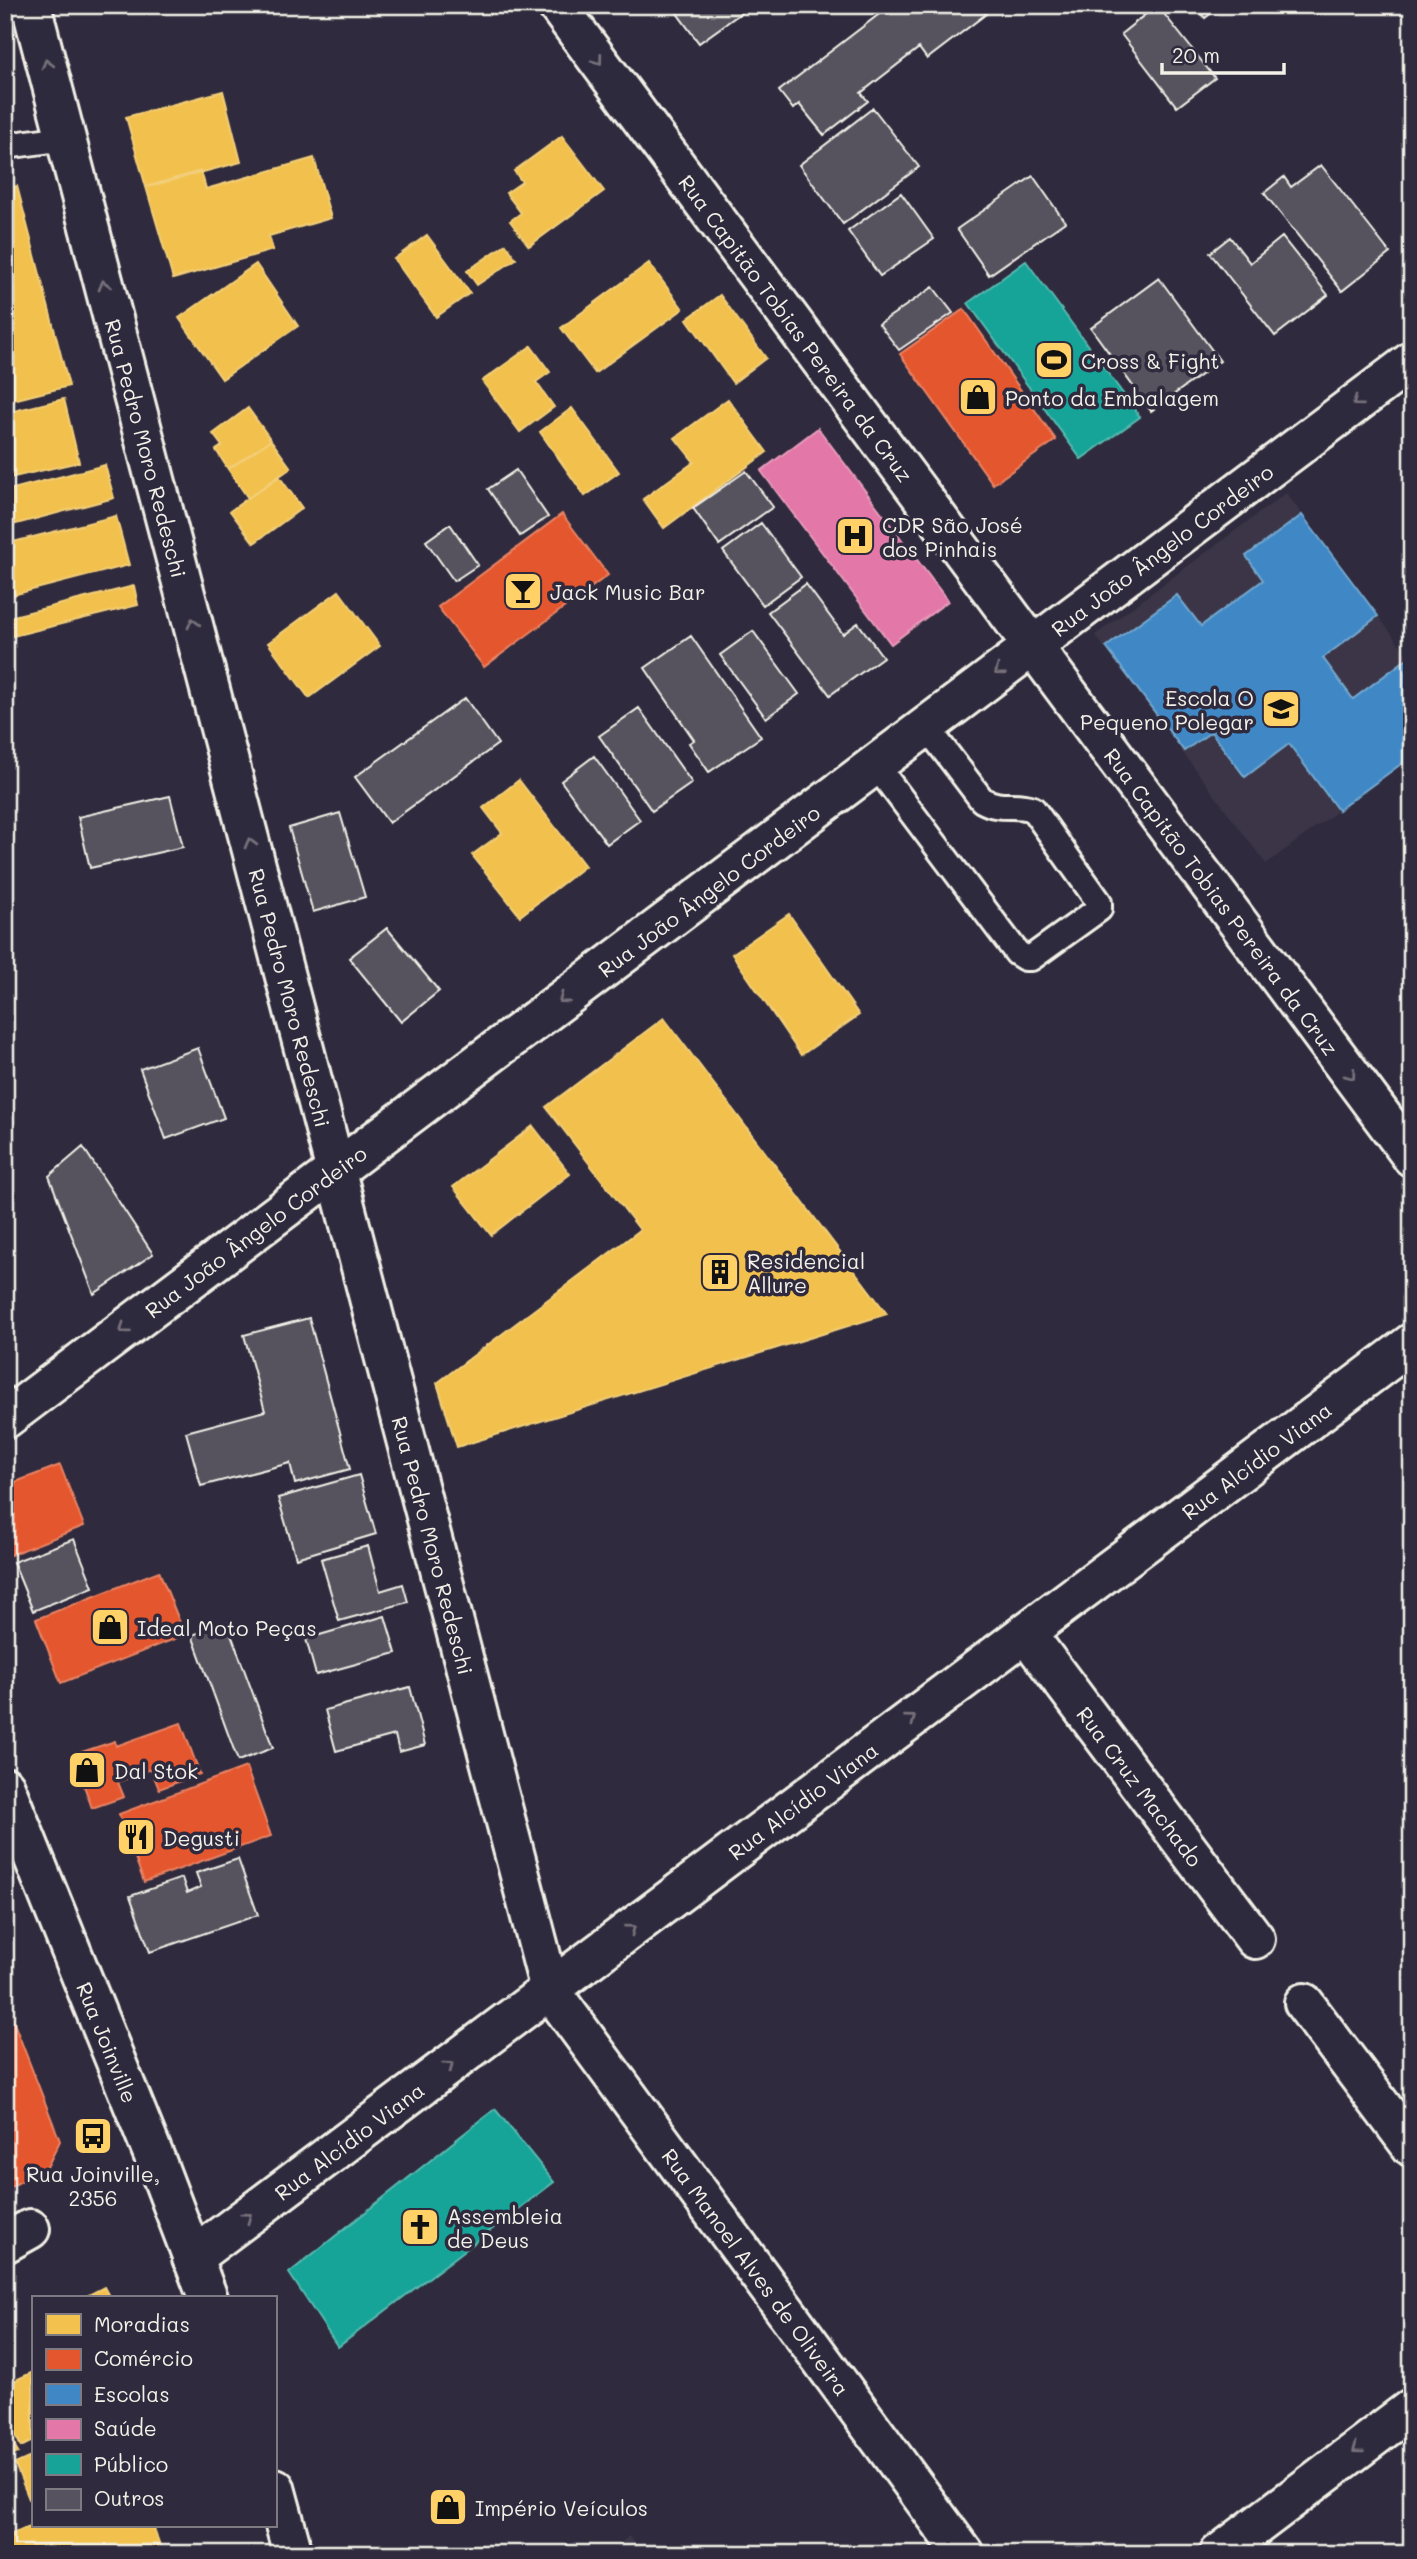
<svg xmlns="http://www.w3.org/2000/svg" width="1417" height="2559" font-family="Mali,sans-serif">
  <style>
    .built { fill: #3b3647 }
    .homes { fill: #f2c14e; stroke: #f3cf7c; stroke-width: 2 }
    .shops { fill: #e4572e; stroke: #e98566; stroke-width: 2 }
    .schools { fill: #3f88c5; stroke: #75a8d0; stroke-width: 2 }
    .health { fill: #e377a8; stroke: #e89cbb; stroke-width: 2 }
    .public { fill: #17a398; stroke: #59bab0; stroke-width: 2 }
    .building { fill: #56525f; stroke: #f4f1e8; stroke-width: 2 }
    .lines { fill: none; stroke-linecap: round; stroke-linejoin: round }
    .service-casing { stroke: #f4f1e8; stroke-width: 30 }
    .minor-casing { stroke: #f4f1e8; stroke-width: 44 }
    .tertiary-casing { stroke: #f4f1e8; stroke-width: 44 }
    .secondary-casing { stroke: #f4f1e8; stroke-width: 44 }
    .service { stroke: #2f2a3d; stroke-width: 24 }
    .minor { stroke: #2f2a3d; stroke-width: 38 }
    .tertiary { stroke: #2f2a3d; stroke-width: 38 }
    .secondary { stroke: #2f2a3d; stroke-width: 38 }
    .oneway { stroke: #747079 }
    .labels { text-anchor: middle; dominant-baseline: central; stroke-width: 7; stroke-linejoin: round; paint-order: stroke }
    .street-label { font-size: 21px; fill: #f4f1e8; stroke: #2f2a3d }
    .poi-label { font-size: 21px; fill: #f4f1e8; stroke: #2f2a3d; text-anchor: start }
  </style>
  <rect width="100%" height="100%" fill="#2f2a3d"/>
  <filter id="ink" filterUnits="userSpaceOnUse"><feTurbulence type="fractalNoise" baseFrequency=".0143" numOctaves="2"/><feDisplacementMap in="SourceGraphic" scale="14" xChannelSelector="R" yChannelSelector="G"/><feConvolveMatrix kernelMatrix="1 2 1 2 8 2 1 2 1" color-interpolation-filters="sRGB"/></filter>
  <g filter="url(#ink)">
    <path class="built" d="M1286,493L1412,661V756L1266,864L1095,635Z
      M629,2536L642,2554H606L613,2549Z"/>
    <path class="homes" d="M223,91L241,162L146,187L126,117Z
      M562,136L604,191L529,246L510,221L521,213L506,193L522,182L514,171Z
      M314,158L331,218L269,236L273,250L173,279L146,187L201,171L206,189Z
      M17,186L69,386L5,402V189Z
      M427,235L470,293L436,317L394,259Z
      M506,244L516,259L477,285L467,271Z
      M649,263L683,309L595,373L561,328Z
      M256,264L298,326L222,379L179,318Z
      M720,295L766,358L733,383L687,319Z
      M531,346L550,372L536,382L554,407L520,432L482,381Z
      M64,399L79,462L5,479V413Z
      M728,399L767,452L664,528L643,499L694,462L675,438Z
      M248,408L271,440L228,469L216,450L222,446L213,434Z
      M572,408L619,472L585,496L540,432Z
      M271,440L291,468L248,498L228,469Z
      M105,465L114,498L5,527V491Z
      M279,476L302,508L254,543L230,511Z
      M116,516L129,565L5,597V544Z
      M134,586L138,605L5,638V618Z
      M339,591L380,646L309,698L268,643Z
      M519,780L585,866L520,916L472,855L502,833L483,808Z
      M789,914L859,1015L801,1055L732,954Z
      M664,1018L887,1314L457,1447L437,1383L640,1230L546,1107Z
      M533,1126L570,1174L491,1235L453,1187Z
      M104,2287L110,2298H83Z
      M33,2372V2441L21,2447L5,2412V2385Z
      M5,2422L18,2453L5,2459Z
      M33,2456V2509L15,2464Z
      M33,2525L153,2526L163,2554H5V2530L7,2535Z"/>
    <path class="shops" d="M964,309L1056,440L993,484L900,354Z
      M562,514L608,575L484,667L438,607Z
      M60,1465L84,1526L5,1557V1486Z
      M159,1571L185,1635L61,1683L36,1619Z
      M181,1723L200,1774L159,1789L151,1769L118,1782L124,1797L92,1808L73,1755L115,1741L116,1746Z
      M246,1767L271,1836L144,1882L119,1814Z
      M5,2000L60,2141L47,2167L5,2190Z"/>
    <path class="schools" d="M1302,515L1378,616L1323,658L1353,699L1408,658L1412,663V756L1338,810L1289,744L1245,777L1211,732L1184,751L1106,647L1177,595L1201,626L1263,580L1246,556Z"/>
    <path class="health" d="M818,428L948,601L891,644L761,471Z"/>
    <path class="public" d="M1026,261L1140,417L1081,459L968,303Z
      M495,2109L554,2182L338,2347L289,2273Z"/>
    <path class="building" d="M671,5H752L699,43Z
      M891,5H979L986,14L927,59L919,48L861,93L868,101L824,135L799,104L793,109L779,91Z
      M1157,5L1215,78L1177,107L1121,34Z
      M1195,5H1222L1205,18Z
      M873,108L919,167L843,224L799,165Z
      M1321,165L1390,253L1342,291L1264,193L1284,177L1291,187Z
      M1033,176L1065,222L989,275L957,229Z
      M901,193L934,239L880,276L848,231Z
      M1230,237L1250,263L1282,237L1328,295L1275,336L1210,253Z
      M1159,278L1220,361L1151,411L1091,328Z
      M933,287L953,313L899,350L879,324Z
      M516,470L548,517L520,536L488,489Z
      M746,471L773,507L719,545L693,508Z
      M761,523L801,577L763,605L723,551Z
      M450,524L478,565L454,581L426,541Z
      M806,584L843,634L858,623L883,657L830,695L768,612Z
      M753,631L799,694L766,718L720,655Z
      M691,636L761,737L709,772L689,743L694,740L645,668Z
      M465,698L498,744L389,823L355,777Z
      M639,708L692,783L652,811L599,736Z
      M594,756L640,820L607,844L561,781Z
      M170,796L183,847L90,868L78,817Z
      M340,813L365,897L313,912L289,828Z
      M387,928L439,991L401,1022L349,958Z
      M198,1048L224,1118L166,1139L140,1069Z
      M83,1147L153,1254L94,1294L49,1176Z
      M309,1318L350,1469L295,1484L290,1463L201,1486L186,1432L265,1411L244,1335Z
      M359,1475L376,1534L296,1558L278,1498Z
      M74,1539L93,1587L33,1611L13,1562Z
      M368,1546L380,1591L403,1584L408,1602L339,1621L321,1559Z
      M385,1616L396,1653L316,1675L306,1639Z
      M227,1623L273,1748L238,1761L192,1635Z
      M410,1687L425,1745L399,1752L395,1735L336,1751L325,1710Z
      M238,1859L258,1915L150,1952L130,1896L182,1878L187,1893L201,1887L196,1873Z"/>
    <g class="lines">
      <g class="service-casing">
        <path id="service" d="M5,146L66,138
          M875,764L1017,953L1025,958H1031L1099,909V902L1033,809C1014,802 1002,811 982,800L926,726"/>
      </g>
      <g class="minor-casing">
        <g id="minor">
          <path id="s1" d="M31,5L550,1990L964,2554"/>
          <path id="s2" d="M1026,1633L1255,1939"/>
          <path d="M1304,2003L1412,2147"/>
          <path d="M5,2243L30,2229"/>
        </g>
      </g>
      <g class="tertiary-casing">
        <g id="tertiary">
          <path id="s3" d="M557,5L1412,1157"/>
          <path id="s4" d="M5,1419L1412,361"/>
          <path id="s5" d="M192,2258L1412,1343"/>
          <path d="M1219,2554L1412,2408"/>
        </g>
      </g>
      <g class="secondary-casing">
        <g id="secondary">
          <path id="s6" d="M5,1787L156,2161L208,2298"/>
          <path d="M275,2488L293,2554"/>
        </g>
      </g>
      <use href="#service" class="service"/>
      <use href="#minor" class="minor"/>
      <use href="#tertiary" class="tertiary"/>
      <use href="#secondary" class="secondary"/>
    </g>
    <defs><path id="oneway-chevron" d="M-2-3.5L2.5 0L-2 3.5" fill="none" stroke-width="1.6" stroke-linecap="round" stroke-linejoin="round" transform="scale(1.75)"/></defs>
    <g class="oneway">
      <use href="#oneway-chevron" transform="translate(598 60) rotate(53)"/>
      <use href="#oneway-chevron" transform="translate(47 64) rotate(-105)"/>
      <use href="#oneway-chevron" transform="translate(104 285) rotate(-105)"/>
      <use href="#oneway-chevron" transform="translate(1357 402) rotate(143)"/>
      <use href="#oneway-chevron" transform="translate(193 623) rotate(-105)"/>
      <use href="#oneway-chevron" transform="translate(999 671) rotate(143)"/>
      <use href="#oneway-chevron" transform="translate(250 843) rotate(-105)"/>
      <use href="#oneway-chevron" transform="translate(563 999) rotate(143)"/>
      <use href="#oneway-chevron" transform="translate(1351 1075) rotate(53)"/>
      <use href="#oneway-chevron" transform="translate(124 1329) rotate(143)"/>
      <use href="#oneway-chevron" transform="translate(911 1719) rotate(-37)"/>
      <use href="#oneway-chevron" transform="translate(631 1929) rotate(-37)"/>
      <use href="#oneway-chevron" transform="translate(449 2066) rotate(-37)"/>
      <use href="#oneway-chevron" transform="translate(247 2217) rotate(-37)"/>
      <use href="#oneway-chevron" transform="translate(1357 2449) rotate(143)"/>
    </g>
  </g>
  <defs>
    <g id="stadium-square" transform="scale(2.0125)"><rect x="-9" y="-9" width="18" height="18" rx="4" fill="#ffd166" stroke="#2f2a3d"/><path d="M0-5a6.5 5 0 1 0 0 10a6.5 5 0 1 0 0-10ZM-3.5-1.8h7v3.6h-7Z" fill="#111"/></g>
    <g id="shop-square" transform="scale(2.0125)"><rect x="-9" y="-9" width="18" height="18" rx="4" fill="#ffd166" stroke="#2f2a3d"/><path d="M-5-2.5h2.3a2.7 3.5 0 0 1 5.4 0H5L5.5 6h-11ZM-1.5-2.5h3a1.5 2.3 0 0 0-3 0Z" fill="#111"/></g>
    <g id="hospital-square" transform="scale(2.0125)"><rect x="-9" y="-9" width="18" height="18" rx="4" fill="#ffd166" stroke="#2f2a3d"/><path d="M-5-5h3v3.5h4V-5h3V5h-3V1.5h-4V5h-3Z" fill="#111"/></g>
    <g id="bar-square" transform="scale(2.0125)"><rect x="-9" y="-9" width="18" height="18" rx="4" fill="#ffd166" stroke="#2f2a3d"/><path d="M-6-5H6L.8 .8V4.5H3.5V6h-7V4.5H-.8V.8Z" fill="#111"/></g>
    <g id="school-square" transform="scale(2.0125)"><rect x="-9" y="-9" width="18" height="18" rx="4" fill="#ffd166" stroke="#2f2a3d"/><path d="M0-5L7-2L0 1L-7-2ZM-4 1L0 2.5L4 1V4Q0 6-4 4Z" fill="#111"/></g>
    <g id="building-square" transform="scale(2.0125)"><rect x="-9" y="-9" width="18" height="18" rx="4" fill="#ffd166" stroke="#2f2a3d"/><path d="M-4-6H4V6H1V3H-1V6H-4ZM-2.5-4.3h1.7v1.8h-1.7ZM.8-4.3h1.7v1.8H.8ZM-2.5-1h1.7V.8h-1.7ZM.8-1h1.7V.8H.8Z" fill="#111"/></g>
    <g id="restaurant-square" transform="scale(2.0125)"><rect x="-9" y="-9" width="18" height="18" rx="4" fill="#ffd166" stroke="#2f2a3d"/><path d="M-5-6h1v4h1v-4h1v4h1v-4h1v5L-1.5 .5V6h-2V.5L-5-1ZM5-6V6H3V1.5H1.5Q1.5-4 5-6Z" fill="#111"/></g>
    <g id="bus-square" transform="scale(2.0125)"><rect x="-9" y="-9" width="18" height="18" rx="4" fill="#ffd166" stroke="#2f2a3d"/><path d="M-5-6H5V4H4V6H2V4H-2V6H-4V4H-5ZM-3.5-4V0h7V-4ZM-3.5 1.2v1.5H-2V1.2ZM2 1.2v1.5H3.5V1.2Z" fill="#111"/></g>
    <g id="church-square" transform="scale(2.0125)"><rect x="-9" y="-9" width="18" height="18" rx="4" fill="#ffd166" stroke="#2f2a3d"/><path d="M-1.2-6h2.4v3.5h3.3v2.4h-3.3V6h-2.4V-.1h-3.3v-2.4h3.3Z" fill="#111"/></g>
  </defs>
  <g fill-rule="evenodd">
    <use href="#stadium-square" x="1054" y="360"/>
    <use href="#shop-square" x="978" y="397"/>
    <use href="#hospital-square" x="855" y="536"/>
    <use href="#bar-square" x="523" y="591"/>
    <use href="#school-square" x="1281" y="709"/>
    <use href="#building-square" x="720" y="1272"/>
    <use href="#shop-square" x="110" y="1627"/>
    <use href="#shop-square" x="87" y="1770"/>
    <use href="#restaurant-square" x="136" y="1837"/>
    <use href="#bus-square" x="93" y="2136"/>
    <use href="#church-square" x="420" y="2227"/>
    <use href="#shop-square" x="448" y="2507"/>
  </g>
  <g class="labels">
    <g class="street-label">
      <text stroke="none"><textPath href="#s3" startOffset="402">Rua Capitão Tobias Pereira da Cruz</textPath></text>
      <text stroke="none"><textPath href="#s1" startOffset="458">Rua Pedro Moro Redeschi</textPath></text>
      <text stroke="none"><textPath href="#s4" startOffset="1447">Rua João Ângelo Cordeiro</textPath></text>
      <text stroke="none"><textPath href="#s4" startOffset="880">Rua João Ângelo Cordeiro</textPath></text>
      <text stroke="none"><textPath href="#s3" startOffset="1116">Rua Capitão Tobias Pereira da Cruz</textPath></text>
      <text stroke="none"><textPath href="#s1" startOffset="1026">Rua Pedro Moro Redeschi</textPath></text>
      <text stroke="none"><textPath href="#s4" startOffset="313">Rua João Ângelo Cordeiro</textPath></text>
      <text stroke="none"><textPath href="#s5" startOffset="1330">Rua Alcídio Viana</textPath></text>
      <text stroke="none"><textPath href="#s1" startOffset="1592">Rua Pedro Moro Redeschi</textPath></text>
      <text stroke="none"><textPath href="#s2" startOffset="191">Rua Cruz Machado</textPath></text>
      <text stroke="none"><textPath href="#s5" startOffset="763">Rua Alcídio Viana</textPath></text>
      <text stroke="none"><textPath href="#s6" startOffset="275">Rua Joinville</textPath></text>
      <text stroke="none"><textPath href="#s5" startOffset="196">Rua Alcídio Viana</textPath></text>
      <text stroke="none"><textPath href="#s1" startOffset="2401">Rua Manoel Alves de Oliveira</textPath></text>
    </g>
    <g class="poi-label">
      <text x="1081" y="360">Cross &amp; Fight</text>
      <text x="1005" y="397">Ponto da Embalagem</text>
      <text x="882" y="524">CDR São José<tspan x="882" dy="24">dos Pinhais</tspan></text>
      <text x="550" y="591">Jack Music Bar</text>
      <text x="1254" y="697" text-anchor="end">Escola O<tspan x="1254" dy="24">Pequeno Polegar</tspan></text>
      <text x="747" y="1260">Residencial<tspan x="747" dy="24">Allure</tspan></text>
      <text x="137" y="1627">Ideal Moto Peças</text>
      <text x="114" y="1770">Dal Stok</text>
      <text x="163" y="1837">Degusti</text>
      <text x="93" y="2173" text-anchor="middle">Rua Joinville,<tspan x="93" dy="24">2356</tspan></text>
      <text x="447" y="2215">Assembleia<tspan x="447" dy="24">de Deus</tspan></text>
      <text x="475" y="2507">Império Veículos</text>
    </g>
  </g>
  <rect width="1417" height="2559" fill="none" stroke="#2f2a3d" stroke-width="28"/>
  <rect x="14" y="14" width="1389" height="2531" fill="none" stroke="#f4f1e8" stroke-width="2.5" filter="url(#ink)"/>
  <rect x="32" y="2296" width="245" height="231" fill="#2f2a3d" stroke="#7e7a81" stroke-width="2"/>
  <rect x="46" y="2314" width="35" height="21" fill="#f2c14e" stroke="#7e7a81" stroke-width="2"/>
  <text x="94" y="2332" font-size="21" fill="#f4f1e8">Moradias</text>
  <rect x="46" y="2349" width="35" height="21" fill="#e4572e" stroke="#7e7a81" stroke-width="2"/>
  <text x="94" y="2366" font-size="21" fill="#f4f1e8">Comércio</text>
  <rect x="46" y="2384" width="35" height="21" fill="#3f88c5" stroke="#7e7a81" stroke-width="2"/>
  <text x="94" y="2402" font-size="21" fill="#f4f1e8">Escolas</text>
  <rect x="46" y="2419" width="35" height="21" fill="#e377a8" stroke="#7e7a81" stroke-width="2"/>
  <text x="94" y="2436" font-size="21" fill="#f4f1e8">Saúde</text>
  <rect x="46" y="2454" width="35" height="21" fill="#17a398" stroke="#7e7a81" stroke-width="2"/>
  <text x="94" y="2472" font-size="21" fill="#f4f1e8">Público</text>
  <rect x="46" y="2489" width="35" height="21" fill="#56525f" stroke="#7e7a81" stroke-width="2"/>
  <text x="94" y="2506" font-size="21" fill="#f4f1e8">Outros</text>
  <path d="M1162 63v10h122v-10" fill="none" stroke="#f4f1e8" stroke-width="3.5"/>
  <text x="1172" y="63" font-size="21" fill="#f4f1e8" stroke="#2f2a3d" stroke-width="5" paint-order="stroke">20 m</text>
</svg>
